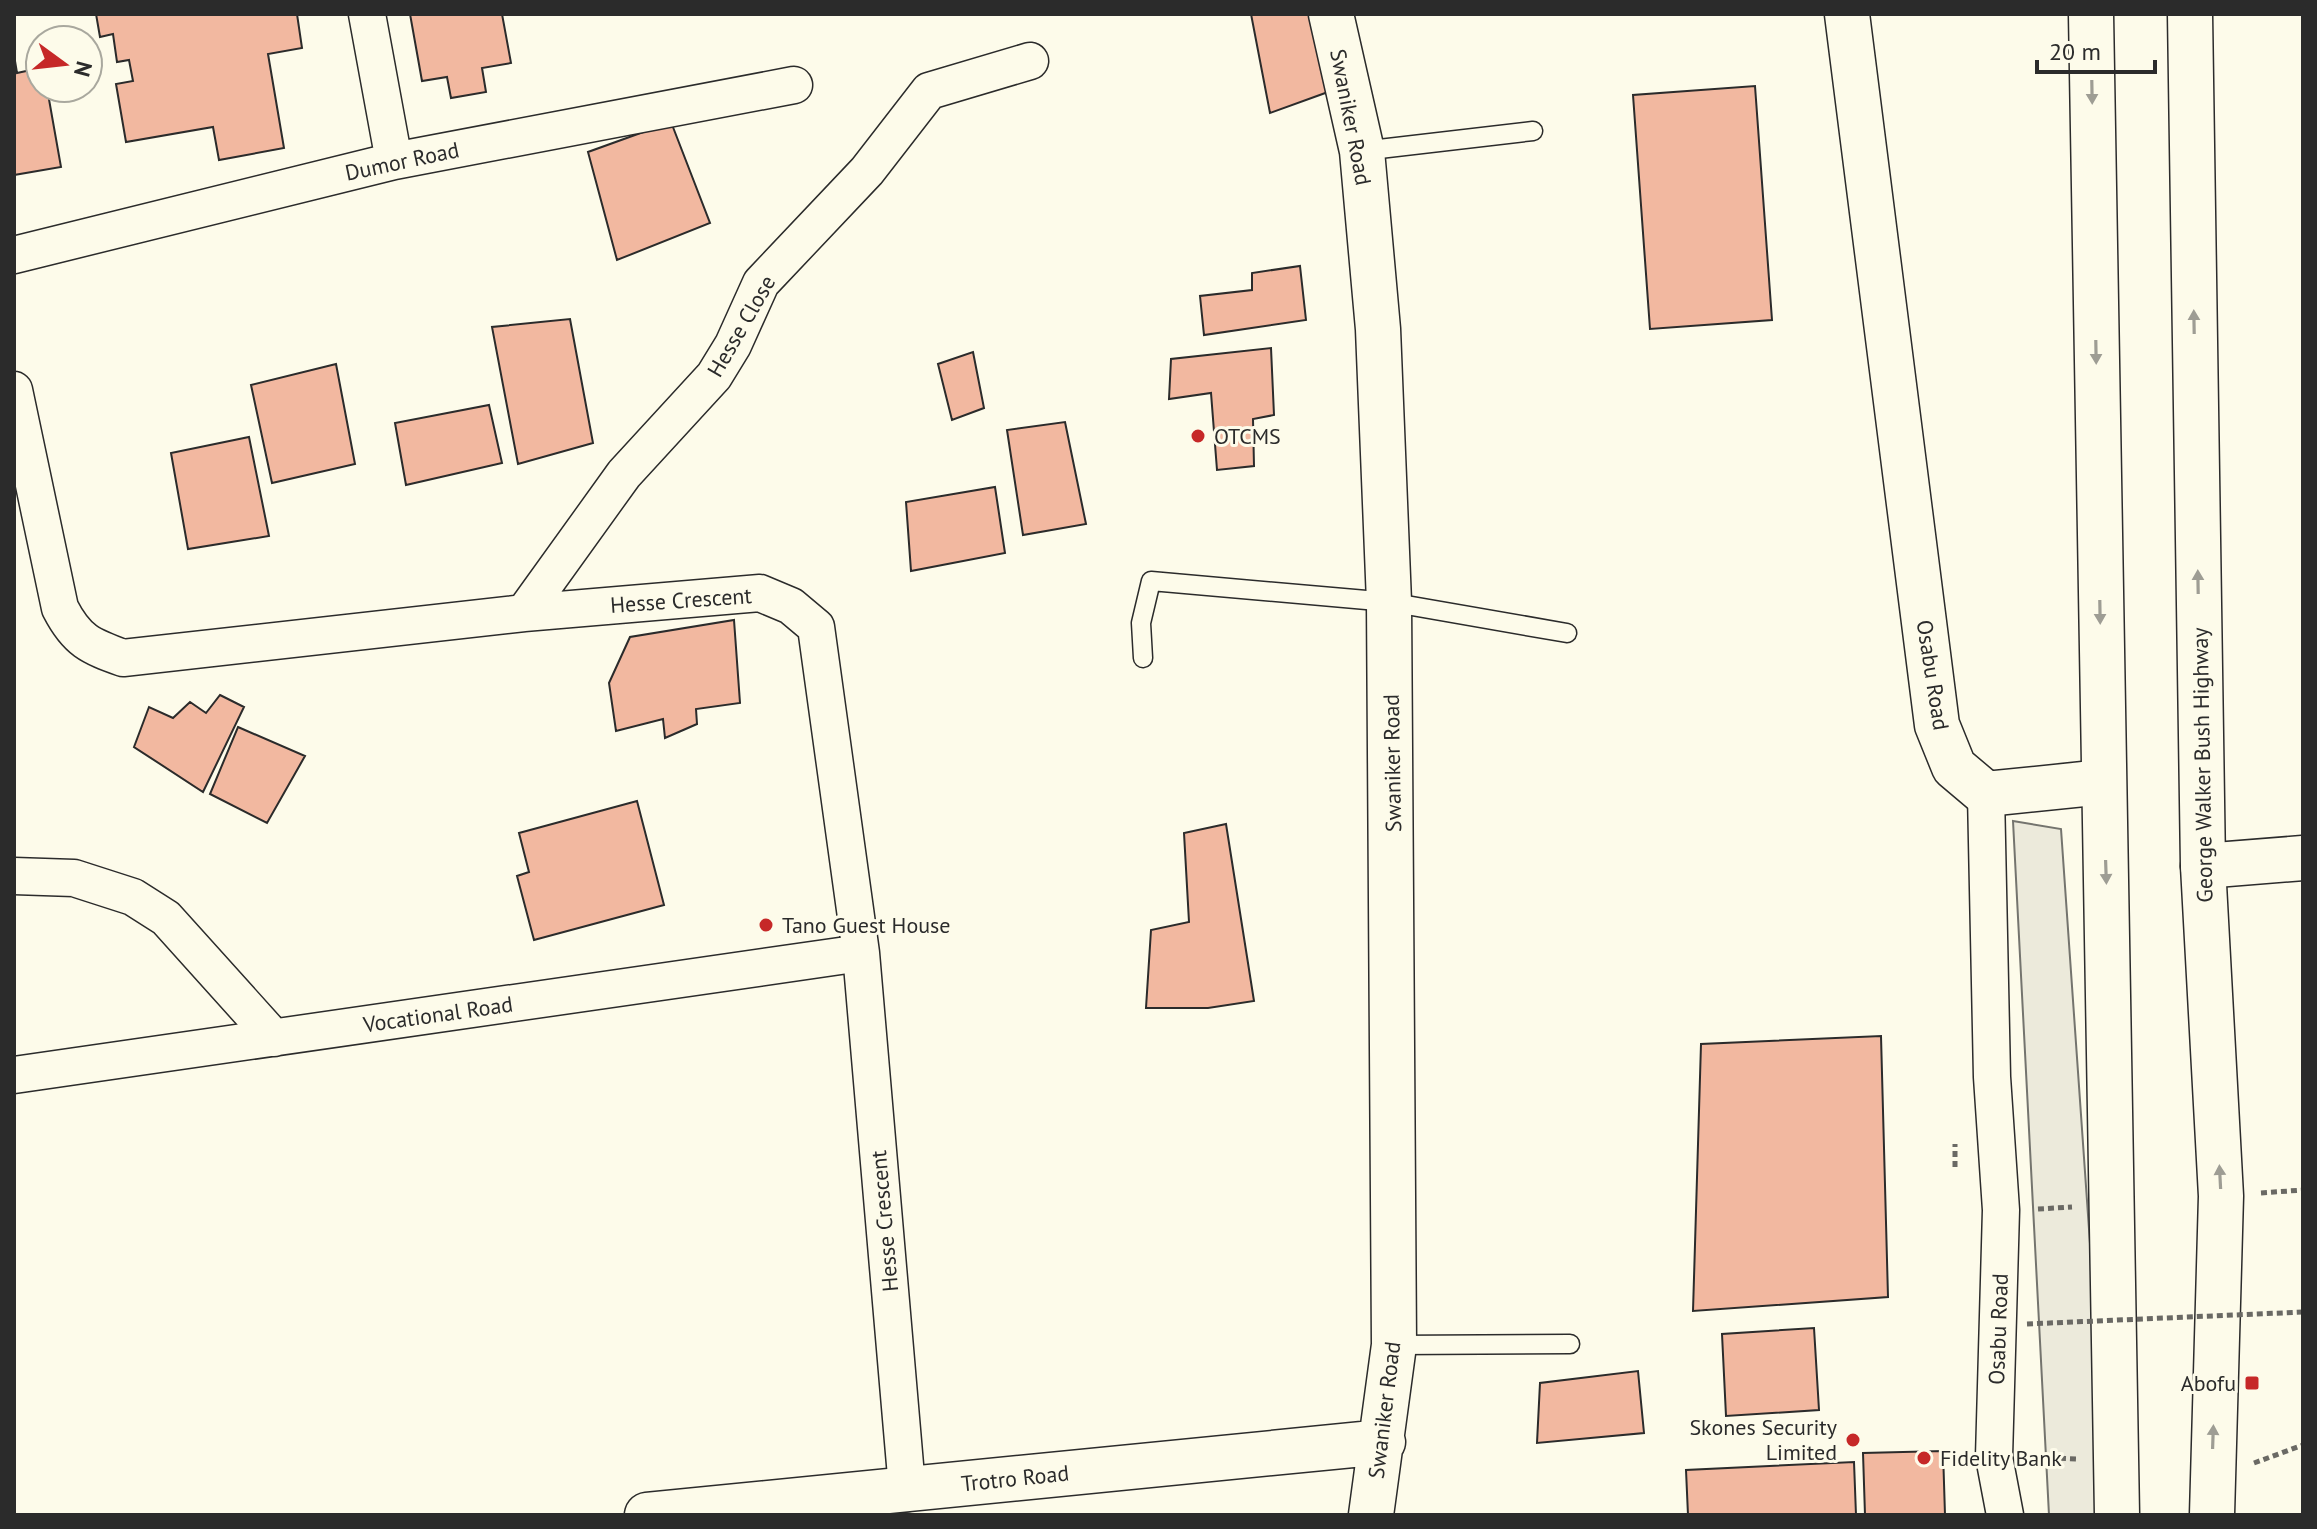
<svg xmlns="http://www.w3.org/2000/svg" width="2317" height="1529" font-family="'PT Sans',sans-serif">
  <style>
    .parking { fill: #eceadb; stroke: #74746e; stroke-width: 2 }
    .building { fill: #f2b8a0; stroke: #2b2b2b; stroke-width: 2 }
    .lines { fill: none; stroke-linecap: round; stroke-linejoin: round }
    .service-casing { stroke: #2b2b2b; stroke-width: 21 }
    .minor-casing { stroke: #2b2b2b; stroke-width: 39 }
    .tertiary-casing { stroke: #2b2b2b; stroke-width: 47 }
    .trunk-casing { stroke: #2b2b2b; stroke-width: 47 }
    .path { stroke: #6a6964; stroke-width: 5; stroke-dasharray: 6 4; stroke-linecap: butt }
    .service { stroke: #fdfbea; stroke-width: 18 }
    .minor { stroke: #fdfbea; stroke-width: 36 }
    .tertiary { stroke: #fdfbea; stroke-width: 44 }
    .trunk { stroke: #fdfbea; stroke-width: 44 }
    .path-bridge { stroke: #6a6964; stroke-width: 5; stroke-dasharray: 6 4; stroke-linecap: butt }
    .oneway { fill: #9e9d94 }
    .poi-dot { fill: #c62828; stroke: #fdfbea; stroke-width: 3 }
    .labels { text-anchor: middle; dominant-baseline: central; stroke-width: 6; stroke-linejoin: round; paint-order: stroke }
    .street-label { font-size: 22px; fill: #2b2b2b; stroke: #fdfbea }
    .poi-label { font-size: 22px; fill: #2b2b2b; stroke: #fdfbea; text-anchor: start }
  </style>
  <rect width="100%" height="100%" fill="#fdfbea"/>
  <path class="parking" d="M2013,821L2061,829L2109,1515H2049Z"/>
  <path class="building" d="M96,14H297L302,48L268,54L284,148L219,160L213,127L126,142L116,84L133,81L129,60L117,62L113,34L100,37Z
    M410,14H502L511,63L482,68L486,92L451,98L447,77L422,81Z
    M1251,14H1311L1328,92L1270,113Z
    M14,55L17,73L40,68V88H47L61,167L14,175Z
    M1755,86L1772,320L1650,329L1633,95Z
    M671,122L710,223L617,260L588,152Z
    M1300,266L1306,320L1204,335L1200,296L1252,290V273Z
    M570,319L593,443L518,464L492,327Z
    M1271,348L1274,415L1253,419L1254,466L1217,470L1211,393L1169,399L1171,359Z
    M973,352L984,408L952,420L938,364Z
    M336,364L355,464L272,483L251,385Z
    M489,405L502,463L406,485L395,423Z
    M1065,422L1086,524L1023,535L1007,430Z
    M249,437L269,536L188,549L171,453Z
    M995,487L1005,553L911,571L906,502Z
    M734,620L740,703L696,709L697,724L665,738L663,719L616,731L609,683L630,637Z
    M220,695L244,707L203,792L134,747L149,707L173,718L190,702L206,713Z
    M238,727L305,756L267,823L210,794Z
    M637,801L664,905L534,940L517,876L529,872L519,833Z
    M1226,824L1254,1001L1208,1008H1146L1151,930L1189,922L1184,833Z
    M1881,1036L1888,1297L1693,1311L1701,1044Z
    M1814,1328L1819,1410L1726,1416L1722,1334Z
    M1638,1371L1644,1433L1537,1443L1540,1383Z
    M1943,1451L1945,1515H1865L1863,1453Z
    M1854,1462L1856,1515H1688L1686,1470Z
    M881,1509L918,1515H880Z"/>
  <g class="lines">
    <g class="service-casing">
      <path id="service" d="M1362,151L1533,131
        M1143,658L1141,623L1151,581L1389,602L1567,633
        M1394,1345L1570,1344"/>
    </g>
    <g class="minor-casing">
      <path id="minor" d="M367,14L394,161
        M14,255L394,161L794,85
        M14,390L60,608C77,641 90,646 123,658L524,613L760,593L791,606L816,627L861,953L907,1488
        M524,613L624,474L714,376L733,345L761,283L867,171L929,91L1030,61
        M1986,794L1992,1077L2001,1210L1994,1457L2005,1515
        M14,876L74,878L133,897L166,918L274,1038
        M14,1075L861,953"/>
    </g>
    <g class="tertiary-casing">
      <path id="tertiary" d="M1331,14L1362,151L1378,329L1389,602L1394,1345L1371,1515
        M1847,14L1937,725L1954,767L1986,794L2103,782
        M2203,866L2303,858
        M647,1515L1383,1442"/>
    </g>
    <g class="trunk-casing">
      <path id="trunk" d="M2091,14L2117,1515
        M2190,14L2203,866L2221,1196L2212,1515"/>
    </g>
    <path class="path" d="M1955,1167V1144
      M2261,1193L2303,1190
      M2038,1209L2072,1207
      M2030,1457L2076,1459
      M2254,1463L2303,1445"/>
    <use href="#service" class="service"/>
    <use href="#minor" class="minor"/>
    <use href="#tertiary" class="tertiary"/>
    <use href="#trunk" class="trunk"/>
    <path class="path-bridge" d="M2027,1324L2303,1312"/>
  </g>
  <defs><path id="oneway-solid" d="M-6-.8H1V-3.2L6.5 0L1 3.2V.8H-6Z" transform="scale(2)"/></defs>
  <g class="oneway">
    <use href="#oneway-solid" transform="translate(2092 92) rotate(89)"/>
    <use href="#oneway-solid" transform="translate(2194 322) rotate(-91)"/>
    <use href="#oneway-solid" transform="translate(2096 352) rotate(89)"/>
    <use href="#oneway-solid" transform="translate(2198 582) rotate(-91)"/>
    <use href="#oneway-solid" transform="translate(2100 612) rotate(89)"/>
    <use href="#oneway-solid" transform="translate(2106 872) rotate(88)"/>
    <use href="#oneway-solid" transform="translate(2220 1177) rotate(-93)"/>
    <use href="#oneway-solid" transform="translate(2213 1437) rotate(-88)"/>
  </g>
  <g class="poi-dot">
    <circle cx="1198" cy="436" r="8"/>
    <circle cx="766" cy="925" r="8"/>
    <rect x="2244" y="1375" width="16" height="16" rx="4"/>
    <circle cx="1853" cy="1440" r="8"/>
    <circle cx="1924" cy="1458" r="8"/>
  </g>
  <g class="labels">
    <g class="street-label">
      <text transform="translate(1351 117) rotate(79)">Swaniker Road</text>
      <text transform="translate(402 161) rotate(-12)">Dumor Road</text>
      <text transform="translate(741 326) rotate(-60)">Hesse Close</text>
      <text transform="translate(681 600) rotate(-4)">Hesse Crescent</text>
      <text transform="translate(1933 675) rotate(81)">Osabu Road</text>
      <text transform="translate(1392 763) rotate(-91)">Swaniker Road</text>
      <text transform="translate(2202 765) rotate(-91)">George Walker Bush Highway</text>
      <text transform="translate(438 1014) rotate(-8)">Vocational Road</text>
      <text transform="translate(884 1221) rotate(-95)">Hesse Crescent</text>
      <text transform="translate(1998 1329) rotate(-88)">Osabu Road</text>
      <text transform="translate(1384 1410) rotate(-83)">Swaniker Road</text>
      <text transform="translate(1015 1478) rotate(-6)">Trotro Road</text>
    </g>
    <g class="poi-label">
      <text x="1214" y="436">OTCMS</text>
      <text x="782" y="925">Tano Guest House</text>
      <text x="2236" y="1383" text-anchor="end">Abofu</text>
      <text x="1837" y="1427" text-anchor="end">Skones Security<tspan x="1837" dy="25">Limited</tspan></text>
      <text x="1940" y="1458">Fidelity Bank</text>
    </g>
  </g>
  <rect width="2317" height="1529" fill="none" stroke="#2b2b2b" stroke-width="32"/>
  <g transform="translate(64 64) rotate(105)"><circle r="38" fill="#fdfbea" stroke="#a9a89e" stroke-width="2"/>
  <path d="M0-6L14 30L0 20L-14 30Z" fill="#c62828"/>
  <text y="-12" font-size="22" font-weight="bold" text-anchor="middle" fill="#2b2b2b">N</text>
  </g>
  <path d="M2037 60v12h118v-12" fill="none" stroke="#2b2b2b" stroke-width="4"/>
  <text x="2049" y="60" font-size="24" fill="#2b2b2b" stroke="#fdfbea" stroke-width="6" paint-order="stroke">20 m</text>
</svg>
